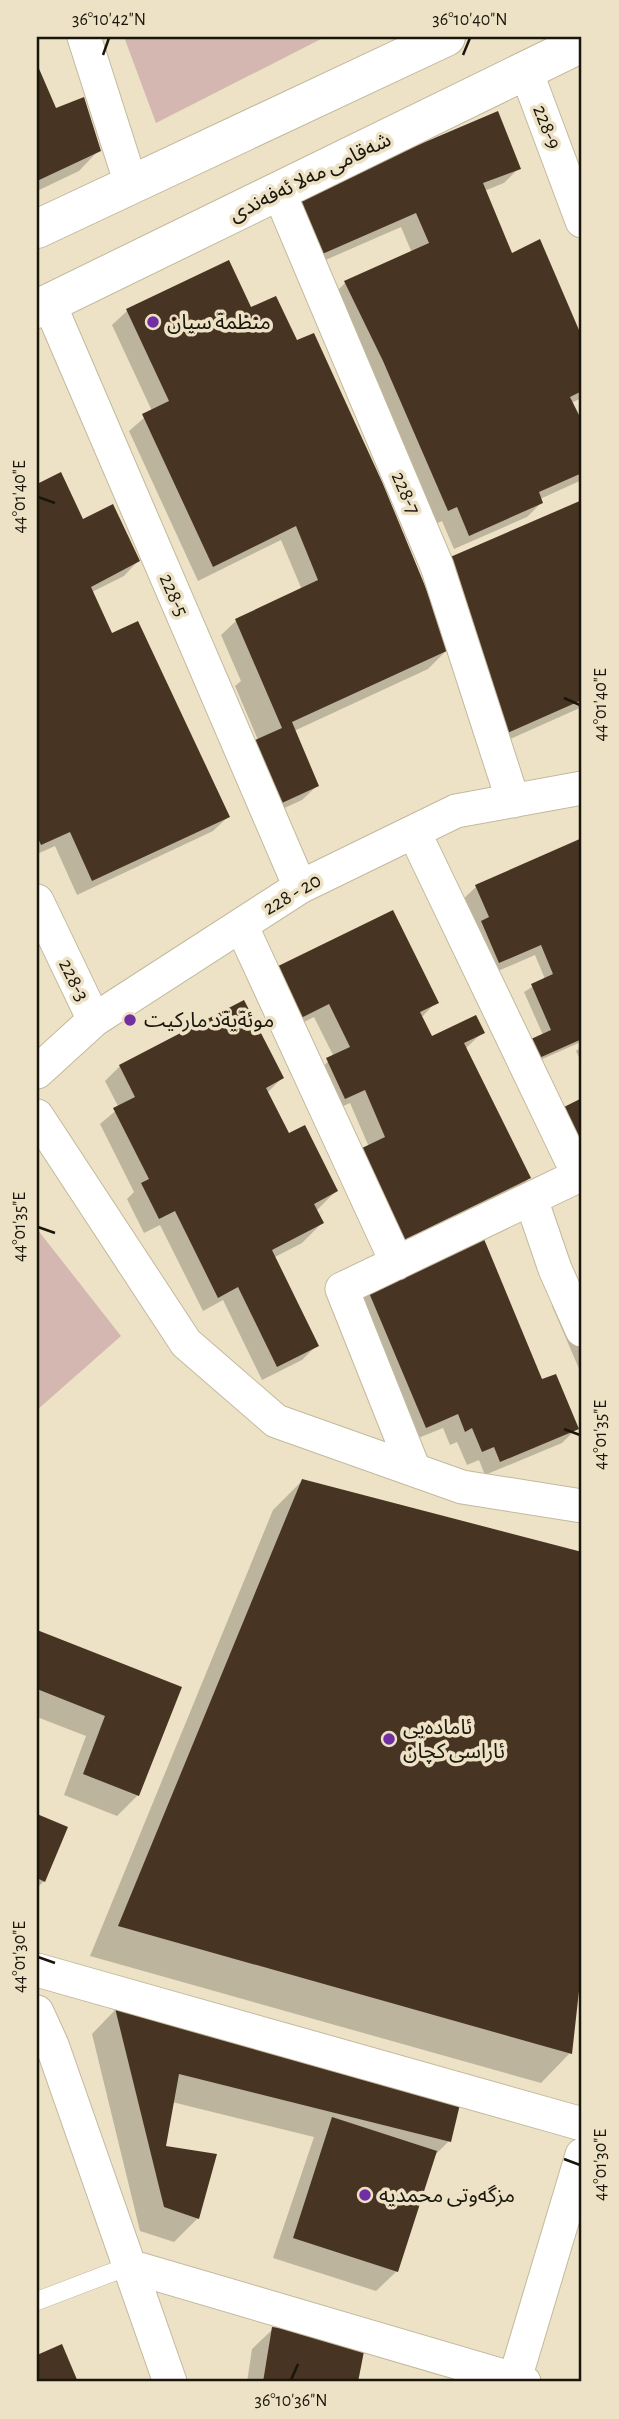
<svg xmlns="http://www.w3.org/2000/svg" width="619" height="2419" font-family="'Alegreya Sans','Noto Sans Arabic',sans-serif">
  <style>
    .green { fill: #d4b7b0 }
    .shadow { fill: #0003 }
    .building { fill: #483423 }
    .lines { fill: none; stroke-linecap: round; stroke-linejoin: round }
    .lane-casing { stroke: #c3b99d; stroke-width: 19 }
    .street-casing { stroke: #c3b99d; stroke-width: 35 }
    .secondary-casing { stroke: #c3b99d; stroke-width: 40 }
    .lane { stroke: #fff; stroke-width: 18 }
    .street { stroke: #fff; stroke-width: 33 }
    .secondary { stroke: #fff; stroke-width: 38 }
    .ticks { fill: none; stroke: #1a160c; stroke-width: 2.5 }
    .poi-dot { fill: #722ea3; stroke: #ede2c5; stroke-width: 2.5 }
    .labels { text-anchor: middle; dominant-baseline: central; stroke-width: 7; stroke-linejoin: round; paint-order: stroke }
    .street-label { font-size: 21px; fill: #1a160c; stroke: #ede2c5 }
    .poi-label { font-size: 21px; fill: #1a160c; stroke: #ede2c5; text-anchor: start }
    .neatline { fill: none; stroke: #1a160c; stroke-width: 2.5 }
    .ticks-label { font-size: 18px; text-anchor: middle; fill: #1a160c }
  </style>
  <rect width="100%" height="100%" fill="#ede2c5"/>
  <path class="green" d="M124,37H325L156,123Z
    M37,1229L121,1336L37,1410Z"/>
  <path class="shadow" d="M37,65L54,109L99,150L79,171L37,191Z
    M519,168L504,183L484,191L511,255L540,241L582,342V398L571,403L582,423V480L540,499L541,503L527,517L454,549L442,521L433,525L330,298L345,283L412,253L401,227L305,269L278,215Z
    M250,310L449,648L428,669L294,731L317,786L302,800L256,821L258,740L235,686L241,681L221,635L236,621L302,590L281,540L198,581L129,431L152,411L112,325L127,311Z
    M60,475L82,521L138,561L124,576L92,592L112,635L228,817L213,831L77,895L55,846L37,854V485Z
    M582,502V707L490,748L442,563Z
    M582,840V1046L581,1042L531,1064L543,1035L524,992L545,979L535,955L484,977L461,901L476,887Z
    M256,986L436,1002L421,1018L431,1039L483,1032L465,1049L529,1178L515,1193L387,1254L369,1147L350,1103L330,1112L312,1075L334,1057L314,1017L280,1034Z
    M582,1046V1064L576,1051Z
    M120,1066L282,1078L266,1094L288,1135L336,1191L316,1211L322,1223L302,1243L273,1258L317,1345L302,1360L262,1380L223,1300L203,1311L160,1225L144,1233L127,1199L134,1192L100,1124L119,1108L105,1081Z
    M582,1282V1370L580,1371L552,1306L573,1286Z
    M368,1289L541,1381L577,1428L562,1443L485,1475L479,1460L467,1465L457,1442L450,1445L443,1428L411,1441L354,1304Z
    M302,1481L582,1553V1949L570,2053L541,2083L90,1956L273,1510Z
    M37,1632L180,1688L138,1795L117,1816L64,1795L86,1736L37,1717Z
    M37,1816L66,1828L44,1881L37,1888Z
    M115,2010L459,2102L449,2141L433,2157L397,2271L376,2291L273,2258L314,2137L172,2102L164,2148L198,2218L174,2242L140,2231L92,2034Z
    M273,2329L365,2338L356,2382H247L252,2349Z"/>
  <path class="building" d="M37,64L56,108L84,97L101,151L37,181Z
    M498,111L521,169L483,183L512,253L540,239L582,337V391L570,397L582,421V473L539,492L543,503L469,536L457,507L448,511L383,361L344,281L429,243L416,213L320,255L291,199Z
    M229,260L251,307L276,296L297,340L314,333L383,484L451,649L292,722L319,786L271,808L246,744L282,728L235,619L318,580L296,526L213,567L142,414L169,401L126,309Z
    M61,472L83,519L113,504L140,561L91,587L112,633L138,621L230,817L92,881L70,832L41,845L37,836V484Z
    M582,500V700L505,734L441,561Z
    M582,838V1039L539,1058L531,1039L551,1030L531,984L553,974L541,945L499,963L481,921L489,917L475,885Z
    M393,910L439,1003L420,1012L432,1036L476,1015L485,1033L464,1043L531,1178L402,1241L360,1149L385,1137L365,1090L345,1099L326,1058L350,1047L329,1004L295,1021L270,970Z
    M244,1000L284,1078L266,1088L289,1133L305,1125L338,1191L314,1204L324,1223L272,1250L319,1346L277,1367L238,1287L218,1298L175,1211L159,1219L141,1183L149,1179L113,1108L135,1097L119,1065Z
    M582,1098V1143L575,1146L558,1110Z
    M484,1239L542,1379L556,1374L579,1429L500,1462L494,1447L482,1452L472,1428L465,1432L458,1414L426,1428L367,1288Z
    M302,1479L582,1552V1964L572,2054L118,1926Z
    M37,1630L182,1687L139,1796L83,1774L105,1716L37,1689Z
    M37,1814L68,1827L45,1882L37,1878Z
    M115,2008L461,2100L451,2142L179,2074L166,2146L217,2154L199,2219L164,2207Z
    M332,2117L437,2151L398,2272L293,2238Z
    M272,2327L367,2336L358,2382H263Z
    M62,2344L78,2382H37V2355Z"/>
  <g class="lines">
    <g class="lane-casing">
      <path id="lane" d="M37,2301L129,2266"/>
    </g>
    <g class="street-casing">
      <path id="street" d="M84,37L131,184
        M526,71L582,221
        M279,192L437,566L513,801
        M49,303L300,887
        M414,832L579,1176
        M37,901L94,1020
        M241,925L397,1263
        M37,1072L94,1020L300,887L456,811L582,788
        M37,1116L186,1343L276,1421L462,1487L582,1506
        M531,1199L555,1269L582,1330
        M413,1467L342,1289L582,1174
        M37,1970L582,2124
        M37,2012L52,2045L170,2382
        M129,2266L524,2382
        M514,2382L582,2155"/>
    </g>
    <g class="secondary-casing">
      <path id="secondary" d="M37,229L446,37
        M37,309L582,43"/>
    </g>
    <use href="#lane" class="lane"/>
    <use href="#street" class="street"/>
    <use href="#secondary" class="secondary"/>
  </g>
  <path class="ticks" d="M103,55L109,38M463,55L470,38M38,497L55,503M564,698L580,705M38,1227L55,1233M564,1429L580,1435M38,1957L55,1963M564,2159L580,2165M291,2380L298,2364"/>
  <g class="poi-dot">
    <circle cx="153" cy="322" r="7"/>
    <circle cx="130" cy="1020" r="7"/>
    <circle cx="389" cy="1739" r="7"/>
    <circle cx="365" cy="2195" r="7"/>
  </g>
  <g class="labels">
    <g class="street-label">
      <text transform="translate(547 127) rotate(69)">228-9</text>
      <text transform="translate(310 177) rotate(-26)">شەقامی مەلا ئەفەندی</text>
      <text transform="translate(406 493) rotate(67)">228-7</text>
      <text transform="translate(174 595) rotate(67)">228-5</text>
      <text transform="translate(292 894) rotate(-30)">228 - 20</text>
      <text transform="translate(74 980) rotate(64)">228-3</text>
    </g>
    <g class="poi-label">
      <text x="167" y="322">منظمة سيان</text>
      <text x="144" y="1020">موئةيةد ماركيت</text>
      <text x="403" y="1727">ئامادەیی<tspan x="403" dy="24">ئاراسی کچان</tspan></text>
      <text x="379" y="2195">مزگەوتی محمدیە</text>
    </g>
  </g>
  <rect width="619" height="2419" fill="none" stroke="#ede2c5" stroke-width="77"/>
  <rect x="38" y="38" width="542" height="2342" class="neatline"/>
  <g class="ticks-label">
    <text x="109" y="25">36°10'42"N</text>
    <text x="470" y="25">36°10'40"N</text>
    <text transform="translate(19 497) rotate(-90)" y="6">44°01'40"E</text>
    <text transform="translate(600 705) rotate(-90)" y="6">44°01'40"E</text>
    <text transform="translate(19 1227) rotate(-90)" y="6">44°01'35"E</text>
    <text transform="translate(600 1435) rotate(-90)" y="6">44°01'35"E</text>
    <text transform="translate(19 1957) rotate(-90)" y="6">44°01'30"E</text>
    <text transform="translate(600 2165) rotate(-90)" y="6">44°01'30"E</text>
    <text x="291" y="2406">36°10'36"N</text>
  </g>
</svg>
